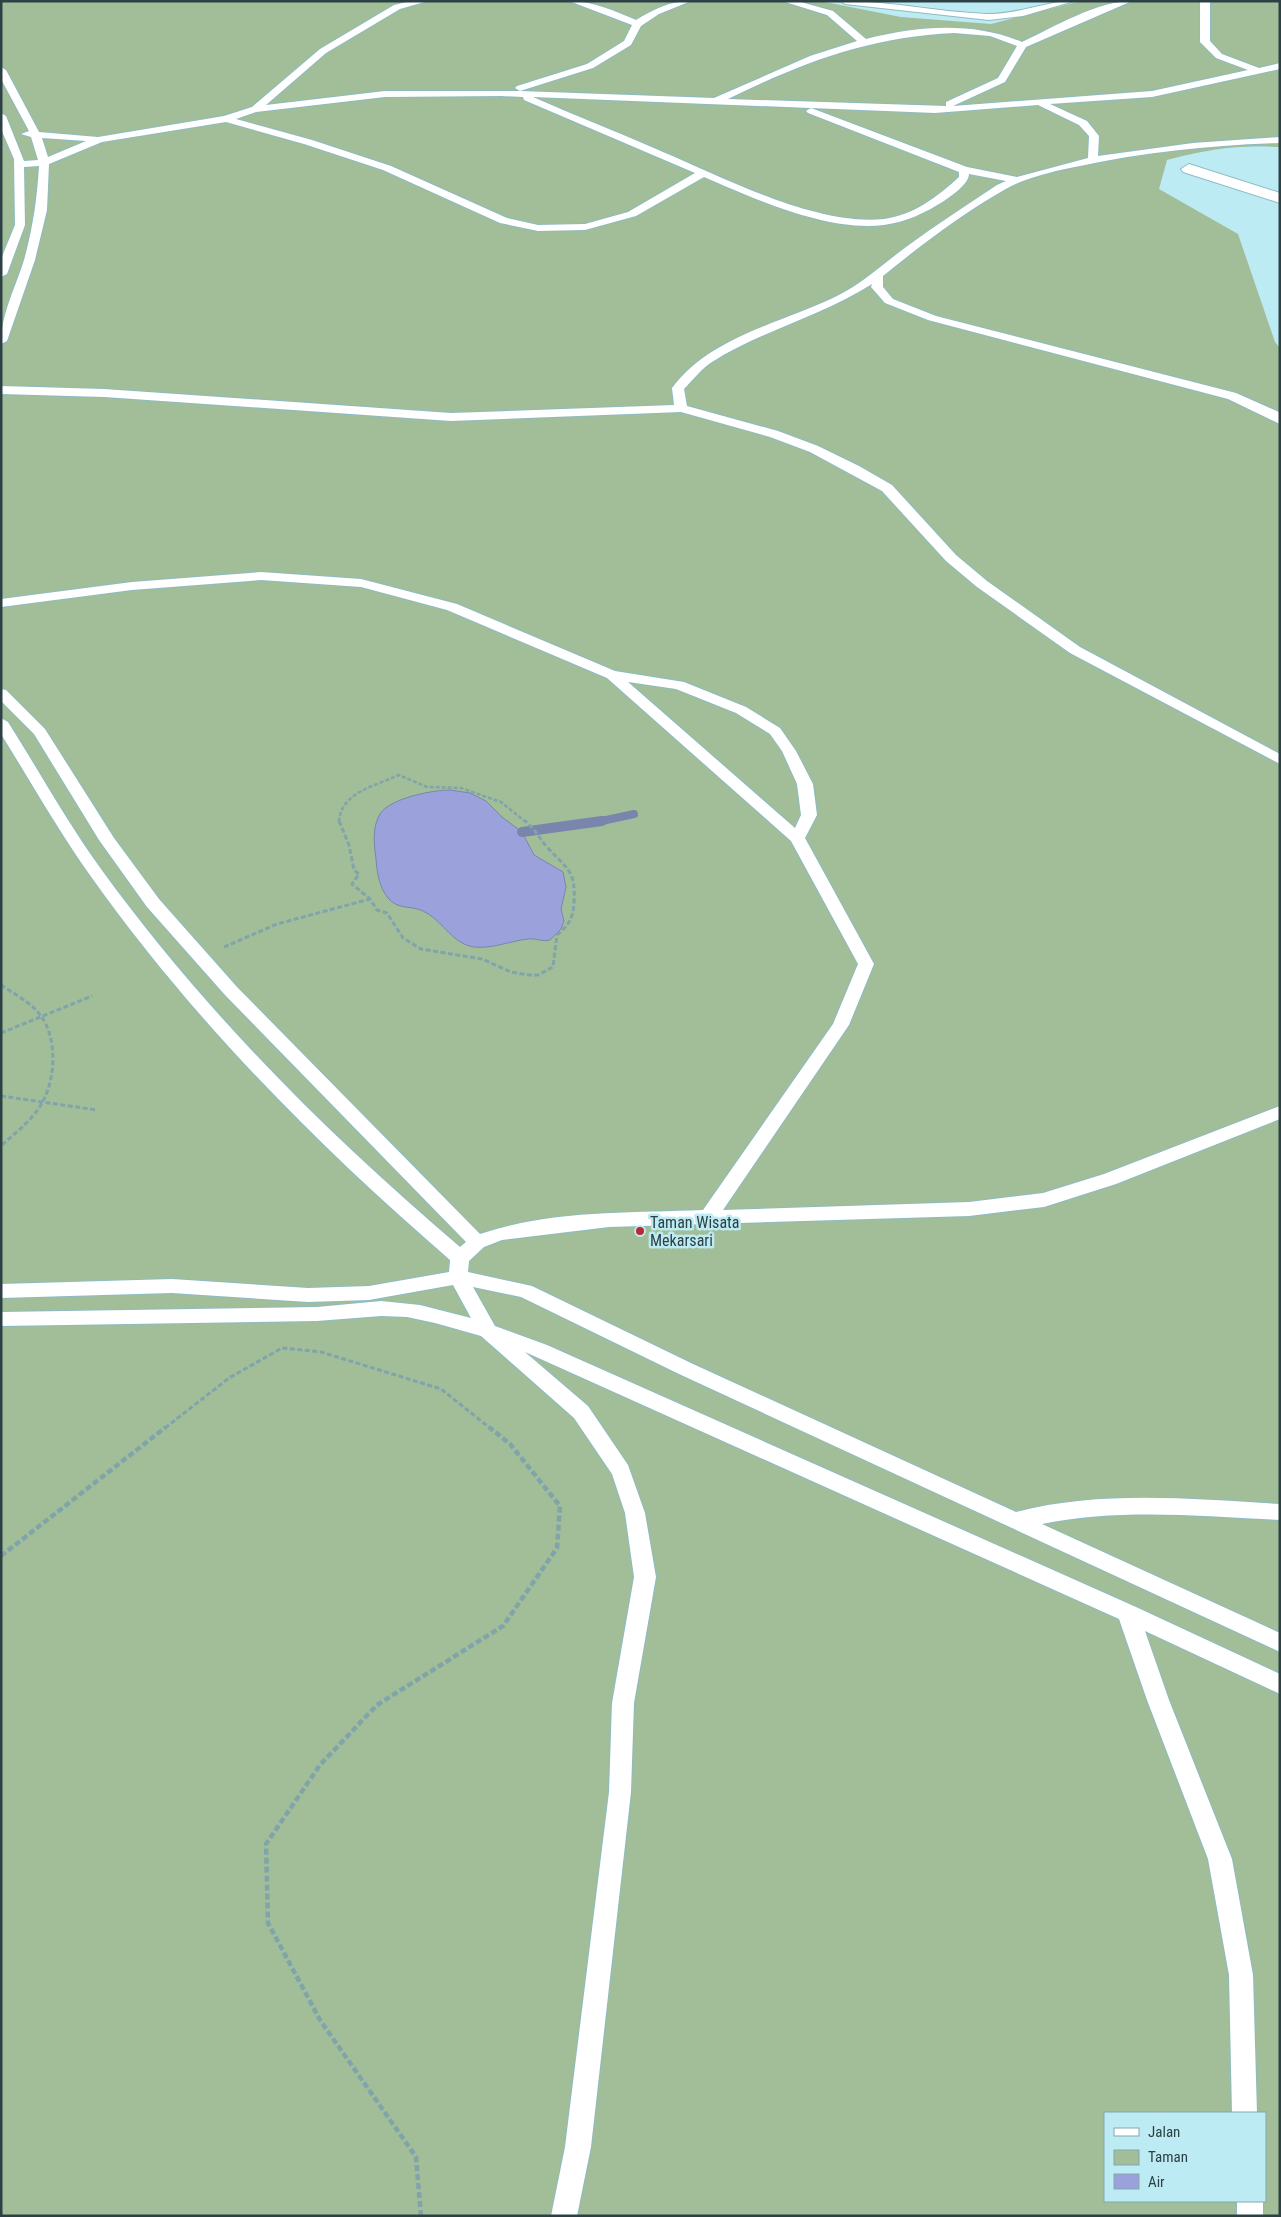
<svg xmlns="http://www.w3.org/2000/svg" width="1281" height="2217" font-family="'Roboto Condensed',sans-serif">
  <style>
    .green { fill: #a1be99; fill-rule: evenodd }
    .water { fill: #9ba2db; stroke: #7a85ae }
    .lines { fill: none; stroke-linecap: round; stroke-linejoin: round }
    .stream-far1 { stroke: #7a85ae; stroke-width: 8 }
    .stream { stroke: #7a85ae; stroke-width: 10 }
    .lane-casing { stroke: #8dbbc2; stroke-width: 2 }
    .street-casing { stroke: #8dbbc2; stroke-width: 2 }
    .path-far2 { stroke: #80a4aa; stroke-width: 2.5; stroke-dasharray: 4 2; stroke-linecap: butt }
    .path-far1 { stroke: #80a4aa; stroke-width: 3; stroke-dasharray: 5 2.5; stroke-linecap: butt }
    .path { stroke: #80a4aa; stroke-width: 4.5; stroke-dasharray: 6 3; stroke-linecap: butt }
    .lane { fill: #fff; fill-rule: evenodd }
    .street { fill: #fff; fill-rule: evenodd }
    .poi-dot { fill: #b92931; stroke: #bcebf3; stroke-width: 2 }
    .labels { text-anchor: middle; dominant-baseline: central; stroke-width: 5; stroke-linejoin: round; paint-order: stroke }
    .poi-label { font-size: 16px; fill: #2d4144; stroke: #bcebf3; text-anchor: start }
  </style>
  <rect width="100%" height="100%" fill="#bcebf3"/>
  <path class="green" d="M1,1H820L901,17L991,24L1081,1H1280V147C1235,145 1210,149 1167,160L1159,189L1238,234L1275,342L1280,348V2216H1ZM1105,2113H1265V2201H1105Z"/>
  <path class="water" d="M450,790L470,793L486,801L502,817L522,832L534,855L563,872L566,887L561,909L564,921L561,929L550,940C542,942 536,938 528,939C509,941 482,953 464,944C448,936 440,919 423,911C410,905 398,910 388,898C379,887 377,872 376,859C374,845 372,827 380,814C390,798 433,790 450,790Z"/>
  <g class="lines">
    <path class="stream-far1" d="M597,822L634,814"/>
    <path class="stream" d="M522,832L602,821"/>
    <g class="lane-casing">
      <path id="lane" d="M411,1H428L400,9L326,53L266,105L385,91H520L515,88L517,86L587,64L624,41L632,25L569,1C594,1 614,11 636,20C654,9 670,1 691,1L659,14L641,26L631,45L593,68L520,91L714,98L810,56L857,41L827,15L782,1H797L833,11L866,39C917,26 972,21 1022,42C1054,27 1097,1 1132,1L1026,47L1005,82L953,106L1152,91L1248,70L1216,58L1200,42V1H1210V41L1222,54L1259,68L1280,63V69L1152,97L1050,104L1087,121L1099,136L1098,156L1193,143L1280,137V143C1213,145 1145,152 1080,166C1055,171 1026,177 1004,190C962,214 921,245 883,276V287L893,299L936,316L1236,393L1279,412L1280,424L1228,399L928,320L885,303L871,287L872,284C822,316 763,330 712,362C702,368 693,380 684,389L687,406L778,431L818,446L859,466L892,485L956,555L987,581L1080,647L1280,754V764L1070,653L977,587L946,561L882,491L810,452L770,437L681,412L451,421L104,397L1,394V386L104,389L451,413L674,405L672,388C710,337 781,323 835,297C862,284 883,264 906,247C936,225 967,205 997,185L1006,181L969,174C969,184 951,196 944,201C925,213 906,222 884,225C827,232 755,199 704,177L636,216L585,230L538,231L500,223L383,170L304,144L226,122L102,142L49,164L47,210L35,260L7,341L1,344C1,314 15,289 24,260C33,227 37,199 39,166L24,167L25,225L7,274L1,277V259L15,225L14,159L1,129V113L6,116L24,161L38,160L31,137L21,134L29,131L1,79V67L6,70L39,132L98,137L224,116L252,107L320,49L394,5ZM954,33L990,36L1017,46L998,78L946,102V106L728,99C804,62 869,37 954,33ZM501,96L523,97L524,100L695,173L628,212L585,224L538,225L507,218L391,166L312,140L236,119L256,112L385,97ZM533,97L811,108L806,111L808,113L959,172V177C937,197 914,215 884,219C815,226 725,178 663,152C620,133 576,116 533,97ZM1038,105L1079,125L1089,136L1088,158L1017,177L967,167L811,108L935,113ZM42,138L86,141L48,157Z
        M841,1C890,1 938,12 987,14C1017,15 1045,1 1074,1L1023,16L989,20L845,4Z
        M261,572L361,579L457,604L615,671L684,682L746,707L780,728L796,751L813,784L817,815L805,838L874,964L849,1025L723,1210L969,1202L1043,1193L1104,1174L1280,1106V1119L1116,1184L1044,1207L969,1216L609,1227L502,1240L484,1247L469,1261L468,1272L532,1286L693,1364L1016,1512C1102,1490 1193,1499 1280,1504V1520C1201,1516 1120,1508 1042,1524L1280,1633V1652L679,1374L521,1297L473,1287L495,1326L547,1345L1136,1607L1280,1674V1694L1145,1631L1169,1700L1232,1859L1253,1975L1257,2113H1232L1229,1975L1208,1859L1147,1700L1119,1619L525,1352L588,1406L628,1465L645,1513L656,1577L634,1703L631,1792L591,2147L577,2216H551L565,2147L609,1792L612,1703L634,1577L625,1513L612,1474L574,1418L481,1336L435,1323L407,1317L381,1316L317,1321L1,1326V1312L317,1307L381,1301L420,1305L471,1318L453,1285L369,1300L308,1302L172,1293L1,1298V1284L172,1279L308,1288L369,1286L449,1272L450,1260C317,1145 194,1021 92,878C59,832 31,782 1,734V718L8,722C39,771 67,822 101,869C204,1011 327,1134 460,1247L466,1242L225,995L147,907L99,840L34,734L1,701V689L6,690L45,729L114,838L159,899L237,987L480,1234C550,1210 630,1213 703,1210L833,1024L858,964L791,841L607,678L447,610L361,587L261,580L132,590L1,607V599L132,582ZM628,682L676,689L736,713L770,734L782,751L797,784L801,815L795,828Z
        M1237,2201H1263V2216H1237Z"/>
    </g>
    <g class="street-casing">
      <path id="street" d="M1189,164L1280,193V203L1183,172L1181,169Z"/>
    </g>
    <path class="path-far2" d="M339,822C341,792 375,786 399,775L427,787L461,788L501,802L526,822"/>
    <path class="path-far1" d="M339,821L349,845L354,870L359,874L352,884L370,899L377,910L387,913L403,938L421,949L482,959L511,972L529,975H538L553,967L557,935C569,925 573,918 574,903C576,870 567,869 547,847C538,837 537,831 525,821
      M224,947L277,924L370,899
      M1,985C14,994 31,1002 41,1016C57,1038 56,1077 43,1101C34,1119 16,1132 1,1146
      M1,1033L92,996
      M1,1096L97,1110
      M165,1428L229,1378L282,1348L321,1352L441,1389L490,1428"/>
    <path class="path" d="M1,1556L166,1427
      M421,2216L416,2157L320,2020L268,1923L266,1844L320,1765L377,1705L503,1626L557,1548L560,1506L510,1444L489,1427"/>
    <use href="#lane" class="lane"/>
    <use href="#street" class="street"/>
  </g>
  <circle class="poi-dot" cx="640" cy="1231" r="5"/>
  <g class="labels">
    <g class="poi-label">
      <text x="650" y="1222">Taman Wisata<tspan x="650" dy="18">Mekarsari</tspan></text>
    </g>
  </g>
  <rect width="1281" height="2217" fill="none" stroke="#2d4144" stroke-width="5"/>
  <rect x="1104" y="2112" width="162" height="90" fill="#bcebf3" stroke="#83a7ad"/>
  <rect x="1114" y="2128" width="25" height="8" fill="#ffffff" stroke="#83a7ad"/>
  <text x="1148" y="2137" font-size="15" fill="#2d4144">Jalan</text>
  <rect x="1114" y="2150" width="25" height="15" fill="#a1be99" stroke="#83a7ad"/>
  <text x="1148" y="2162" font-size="15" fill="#2d4144">Taman</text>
  <rect x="1114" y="2174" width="25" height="15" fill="#9ba2db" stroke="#83a7ad"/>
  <text x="1148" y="2187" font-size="15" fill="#2d4144">Air</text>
</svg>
